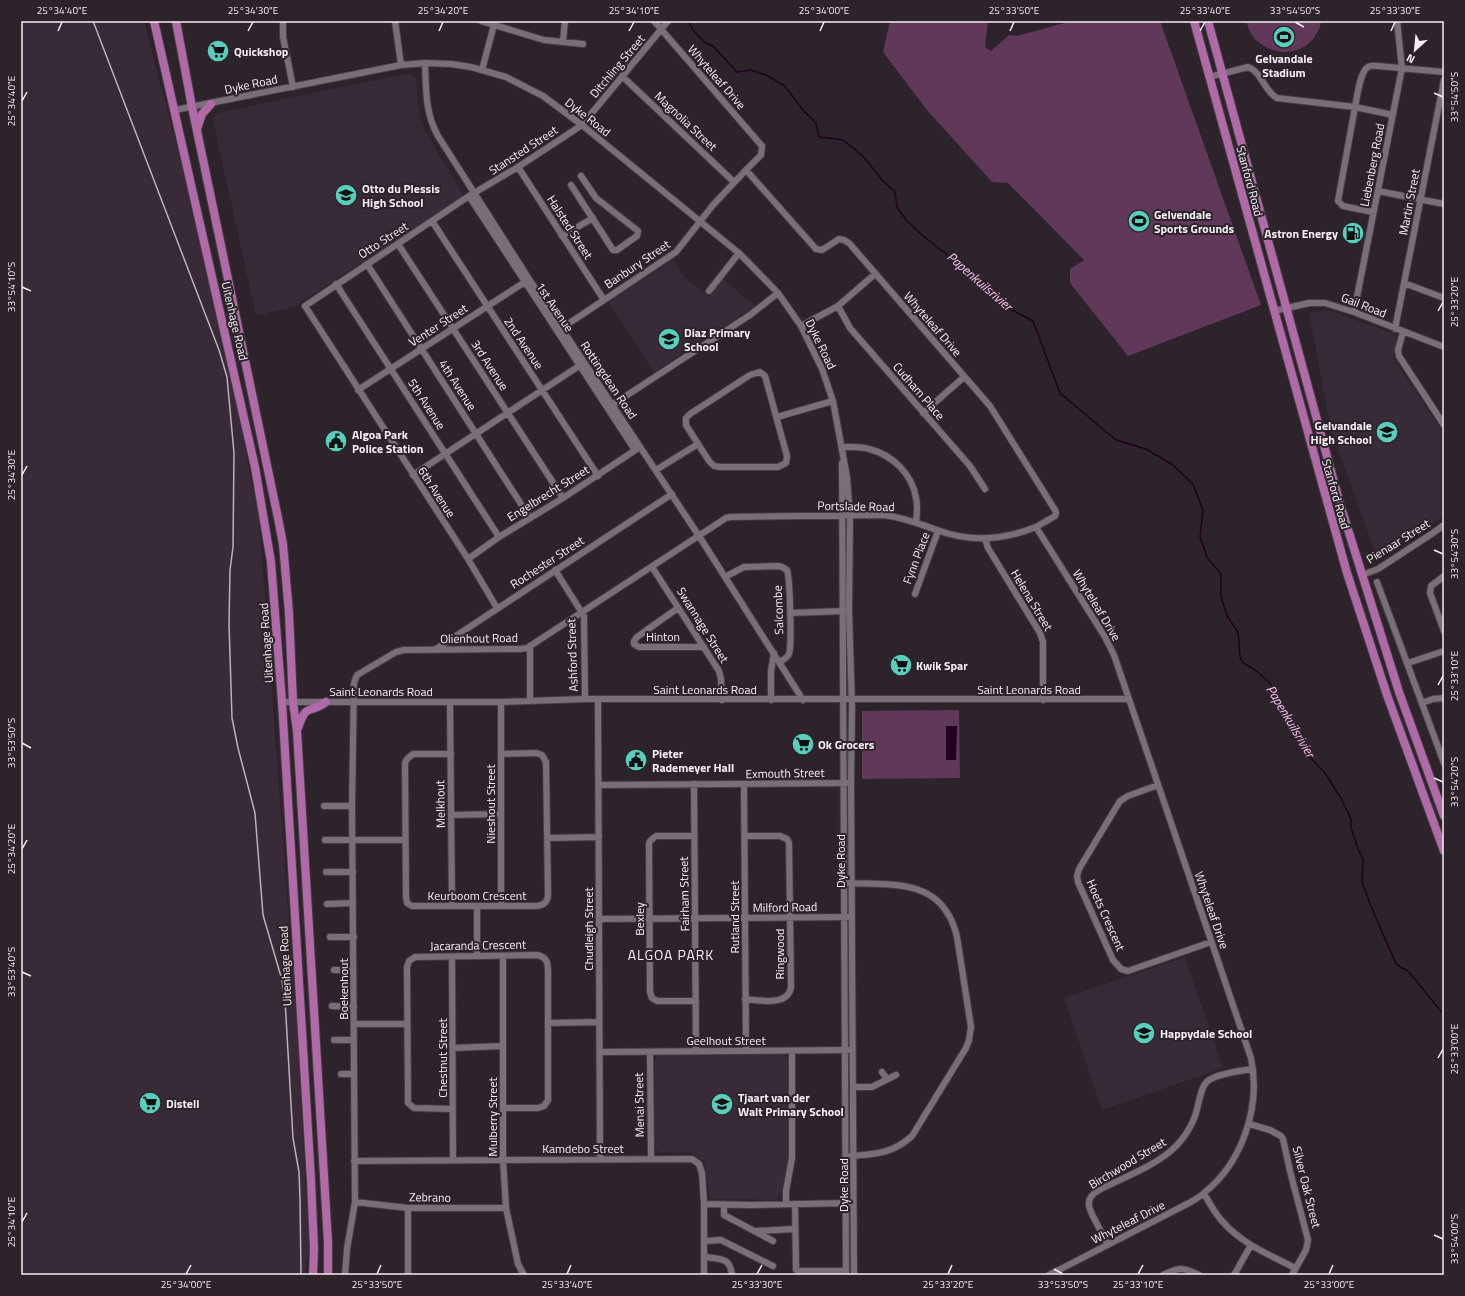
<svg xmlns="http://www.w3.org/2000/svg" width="1465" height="1296" font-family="'Titillium Web',sans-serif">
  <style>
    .built { fill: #382a36 }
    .green { fill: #60395a }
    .water { fill: #21001e }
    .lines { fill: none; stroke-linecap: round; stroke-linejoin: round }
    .stream { stroke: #21001e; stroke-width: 1.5 }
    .minor-casing { stroke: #463e44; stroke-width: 8 }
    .major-casing { stroke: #463e44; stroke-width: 10 }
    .minor { stroke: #7a6f78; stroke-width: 6 }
    .major { stroke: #b06aa7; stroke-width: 8 }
    .rail { stroke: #b9b2b8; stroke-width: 1.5 }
    .ticks { fill: none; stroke: #f6eff4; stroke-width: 1.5 }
    .labels { text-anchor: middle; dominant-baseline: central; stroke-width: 4; stroke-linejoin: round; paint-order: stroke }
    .poi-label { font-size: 12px; font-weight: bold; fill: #f6eff4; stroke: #2c232b; text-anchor: start }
    .street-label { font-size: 12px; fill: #f6eff4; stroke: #2c232b }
    .water-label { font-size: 13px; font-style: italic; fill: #fdc2f3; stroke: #2c232b }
    .quarter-label { font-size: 14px; letter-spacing: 1px; fill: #f6eff4; stroke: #2c232b }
    .neatline { fill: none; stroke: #f6eff4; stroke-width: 1.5 }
    .ticks-label { font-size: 10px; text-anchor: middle; fill: #f6eff4 }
  </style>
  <rect width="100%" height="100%" fill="#2c232b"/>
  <path class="built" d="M21,21H144L178,151L230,375L259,519L297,1031L309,1249L305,1275H21Z
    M409,73L416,78L418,108L424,129L462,193L461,198L294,307L260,315L255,312L213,120L217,113Z
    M674,260L683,276L708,296L722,278L755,306L654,372L608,301Z
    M1328,310L1397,335L1393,358L1444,434V516L1388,552L1378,556L1376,555L1331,430L1309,313Z
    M1185,957L1223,1068L1102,1110L1064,998Z
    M659,1055H784L788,1059L789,1169L784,1186L777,1200L710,1199L705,1163L691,1152L659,1153L655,1148L654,1060Z"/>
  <path class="green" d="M890,21H988L985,47L991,51L1009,35L1017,36L1072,21H1160L1261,305L1128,356L1070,283V269L1084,260L1008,183L992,182L927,110L883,52Z
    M1246,21H1321C1321,27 1317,33 1314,38C1300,55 1278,56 1261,44C1259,42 1255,40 1254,38C1250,33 1248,27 1246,21Z
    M959,710L960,778L862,779V711Z"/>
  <path class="water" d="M946,726H957L956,760H946Z"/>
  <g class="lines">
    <path class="stream" d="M688,21L693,30L704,42L713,46L737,72L750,70L766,75L785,86L802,109L816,123L819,137L843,140L863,156L882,180L895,192L897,207L907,221L922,235L950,257L962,263L978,277L1008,308L1033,321L1060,393L1116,440L1146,449L1173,465L1193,484L1203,510L1200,537L1207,557L1221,574V596L1227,616L1238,632L1240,656L1242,662L1255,670L1270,683L1300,741L1309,756L1324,772L1341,798L1351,819V828L1358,849L1363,859L1362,882L1370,904L1396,964L1409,972L1444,1015"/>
    <g class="minor-casing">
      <path id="minor" d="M283,21V37L293,87
        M395,21L401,65
        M481,21L544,40L583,44
        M654,21L762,146L761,155L746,170L816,249L822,250L839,239L844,240L849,243L990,406L1055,510L1056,513L1055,516L1036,527L1105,637L1114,655L1251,1058C1261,1106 1243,1162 1204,1193C1200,1197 1194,1200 1189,1203L1049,1275
        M563,42L565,21
        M425,63C426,88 425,113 438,136L529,279L699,536L803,700
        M482,70L495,21
        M622,76L734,182
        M1209,77L1248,67C1262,72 1264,91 1277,98L1355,107C1357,98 1360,71 1368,67C1371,65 1374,66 1378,66L1444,72
        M175,110L401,65L425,63L451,64L471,67L506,77L543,96L582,125L740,254L778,293L801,326L822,369L833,401L847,477L850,516L849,611L852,707L851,783L854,1275
        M518,167L604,300
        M571,185L613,250H617L637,236L638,231L596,198L581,176
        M1378,191L1444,204
        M469,196L635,450
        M1373,212L1343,206L1338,201L1355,107L1393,115
        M432,221L598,476
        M562,236L593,218
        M398,244L563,498
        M367,264L530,518
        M1404,283L1444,298
        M336,284L499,537
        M709,291L739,253
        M838,306L850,328L970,466L985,489
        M1274,311L1309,303H1325L1354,312L1444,347
        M1354,312L1402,68L1397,21
        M801,326L838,306L875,274
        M562,328L676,252L713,205L746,170
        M1395,329L1444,80
        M1403,332L1398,350L1399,356L1444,425
        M760,372L765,376L787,456L786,463L778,467H720L714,466L709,461L686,425V418L690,414L750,375Z
        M358,390L528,280
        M612,405L750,315L778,293
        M923,413L964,377
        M777,417L833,401
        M842,447C851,447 861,446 869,449C893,455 912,474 916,498C918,506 917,514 916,522
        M842,463L846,1275
        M656,470L698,444
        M413,475L582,364
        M985,539L988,548L1040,633L1043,642V700
        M468,559L499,537L563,498L637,449
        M652,567L719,671L721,679L722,700
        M555,570L584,616L585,699
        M1362,575L1378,569L1433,533L1444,525
        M1444,576L1431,586L1430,593L1444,631
        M725,577L744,567L778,566L782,567L787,570C790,578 792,646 789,654C787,658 783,660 780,662
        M1377,582L1444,763
        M915,594L938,531
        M497,608L468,559L305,306L469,196L518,167L582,125L668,21
        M678,608L637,637L634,641V644L639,647H704
        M790,613L844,611
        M530,646V700
        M436,649L672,494
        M1408,663L1444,651
        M598,700L600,1159
        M771,700V671L774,653
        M282,702H501L585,699H1129
        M450,702L452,906
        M501,702V906
        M1422,703L1433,699L1444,698
        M451,754H413L407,759L405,763L406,896L407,903L412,906H537C545,905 548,901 548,894L546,762L542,755L536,753L501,754
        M694,784L696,1050
        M744,784L746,1051
        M599,785L847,783
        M1158,785L1128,796L1120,801L1079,869L1077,876L1078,882L1113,960L1121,969L1128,971L1211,942
        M324,806H352
        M451,815L501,814
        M694,836H656L650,841L649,844L650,992L652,998L657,1001H696
        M745,836H780L787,839L789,843L791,987C788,1007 759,1000 745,999
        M547,838L599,837
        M325,840H405
        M326,872H353
        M848,883C880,885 926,879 946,911C952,919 955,928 957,937L971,1027L969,1040L966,1048L912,1136C892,1154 876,1154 851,1156
        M327,904L353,903
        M477,907V956
        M599,919L848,917
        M330,937H354
        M503,956V1159L506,1208L518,1264L524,1275
        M452,957L453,1160
        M334,970H353
        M332,1006L354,1007
        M548,1023L599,1022
        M354,1024H407
        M334,1040H354
        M453,1048L502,1046
        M600,1052L848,1050
        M650,1052L651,1158
        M882,1072L887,1079
        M341,1074H354
        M853,1087H872L896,1075
        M452,1109L414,1108L408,1103L407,967L409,961L415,957L537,955C547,957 548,963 548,972V1100L544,1106L538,1108H503
        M1249,1124L1270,1130L1281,1136L1283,1139L1290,1171L1308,1240L1306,1250L1292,1275
        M354,1161L692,1159L699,1164L702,1173L704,1204V1275
        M1204,1194C1210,1203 1215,1214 1223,1222C1242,1244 1270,1255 1295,1268
        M355,1202L408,1208H506
        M704,1204L750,1205L851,1203
        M786,1204V1191L792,1158V1051
        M795,1204L796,1270L799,1271H846
        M724,1205V1215L773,1241
        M408,1208V1275
        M756,1231L794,1229
        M705,1241L721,1240L773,1266
        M1108,1245C1104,1237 1100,1230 1096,1222C1089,1209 1083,1199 1099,1190C1122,1178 1158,1165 1176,1146C1183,1139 1189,1130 1193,1121C1199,1110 1199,1086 1209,1080C1220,1073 1241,1071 1253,1069
        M705,1257C720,1259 730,1257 732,1275
        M345,1275L347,1249L355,1202L352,806L354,683L357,675L396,652L404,650L519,649L527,648L726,518L731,517L883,515C903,517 919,524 937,530C971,543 1003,540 1036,527
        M1163,1275C1179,1267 1183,1267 1199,1275
        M1234,1275L1251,1245"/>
    </g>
    <g class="major-casing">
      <path id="major" d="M154,21L255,467L271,562L282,702L311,1180L314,1249L313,1275
        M176,21L192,107L278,518L283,544L289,613L293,702L297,731L328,1242V1275
        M1194,21L1347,573L1387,695L1444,851
        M1208,21L1340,504L1399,692L1444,816
        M197,129L202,114L211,104
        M298,728C307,701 309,715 326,702"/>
    </g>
    <use href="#minor" class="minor"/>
    <use href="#major" class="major"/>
    <path class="rail" d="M93,21L219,350L227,377L234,453L233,547L230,570L229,624L232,718L238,748L255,813L263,915L282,980L285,1000L293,1138L299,1172L300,1199L301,1275"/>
  </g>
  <path class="ticks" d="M1295,22L1304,27M58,31L62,22M248,31L253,22M439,31L443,22M629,31L634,22M820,31L824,22M1010,31L1014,22M1200,31L1205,22M1391,31L1395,22M1434,93L1443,97M22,101L27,92M22,287L31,291M1438,311L1443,302M22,475L27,466M1434,550L1443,554M1438,685L1443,676M22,743L31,748M1434,778L1443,782M22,849L27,840M22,972L31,976M1438,1058L1443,1049M22,1222L27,1213M1434,1235L1443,1239M1054,1269L1063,1274M186,1274L191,1265M377,1274L381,1265M567,1274L571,1265M757,1274L762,1265M948,1274L952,1265M1138,1274L1143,1265M1329,1274L1333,1265"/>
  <defs>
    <g id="stadium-disc" transform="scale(1.15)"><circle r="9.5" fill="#5acebd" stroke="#2c232b"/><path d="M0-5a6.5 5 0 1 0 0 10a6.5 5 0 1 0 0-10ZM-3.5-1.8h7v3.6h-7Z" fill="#111"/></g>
    <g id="supermarket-disc" transform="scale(1.15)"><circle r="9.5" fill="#5acebd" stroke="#2c232b"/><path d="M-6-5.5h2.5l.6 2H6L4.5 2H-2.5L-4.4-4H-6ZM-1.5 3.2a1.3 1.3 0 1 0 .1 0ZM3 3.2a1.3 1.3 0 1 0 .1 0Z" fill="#111"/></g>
    <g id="school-disc" transform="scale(1.15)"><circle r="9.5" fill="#5acebd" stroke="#2c232b"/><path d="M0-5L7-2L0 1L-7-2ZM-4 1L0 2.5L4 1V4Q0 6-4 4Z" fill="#111"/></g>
    <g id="fuel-disc" transform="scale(1.15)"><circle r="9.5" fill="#5acebd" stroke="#2c232b"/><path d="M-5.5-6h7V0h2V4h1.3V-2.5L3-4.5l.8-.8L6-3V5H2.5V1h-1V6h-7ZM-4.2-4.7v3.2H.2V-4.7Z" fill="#111"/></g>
    <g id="civic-disc" transform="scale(1.15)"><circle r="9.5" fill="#5acebd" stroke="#2c232b"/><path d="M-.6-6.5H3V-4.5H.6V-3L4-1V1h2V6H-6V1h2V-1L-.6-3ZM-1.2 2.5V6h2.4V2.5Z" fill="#111"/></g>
  </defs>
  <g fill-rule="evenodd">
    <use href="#stadium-disc" x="1284" y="37"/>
    <use href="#supermarket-disc" x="218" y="51"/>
    <use href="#school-disc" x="346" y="195"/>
    <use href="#stadium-disc" x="1139" y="221"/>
    <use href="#fuel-disc" x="1353" y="233"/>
    <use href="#school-disc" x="669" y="339"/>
    <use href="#school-disc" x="1387" y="432"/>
    <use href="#civic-disc" x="336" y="441"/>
    <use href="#supermarket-disc" x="901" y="665"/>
    <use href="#supermarket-disc" x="803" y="744"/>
    <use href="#civic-disc" x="636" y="760"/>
    <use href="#school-disc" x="1144" y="1033"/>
    <use href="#supermarket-disc" x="150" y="1103"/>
    <use href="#school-disc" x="722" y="1104"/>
  </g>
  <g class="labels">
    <g class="poi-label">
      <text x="234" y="51">Quickshop</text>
      <text x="1284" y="58" text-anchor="middle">Gelvandale<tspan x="1284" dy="14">Stadium</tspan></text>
      <text x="362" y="188">Otto du Plessis<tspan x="362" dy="14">High School</tspan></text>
      <text x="1154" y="214">Gelvendale<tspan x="1154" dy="14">Sports Grounds</tspan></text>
      <text x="1338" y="233" text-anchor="end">Astron Energy</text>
      <text x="684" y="332">Diaz Primary<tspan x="684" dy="14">School</tspan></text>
      <text x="1372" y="425" text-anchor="end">Gelvandale<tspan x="1372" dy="14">High School</tspan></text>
      <text x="352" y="434">Algoa Park<tspan x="352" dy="14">Police Station</tspan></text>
      <text x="916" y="665">Kwik Spar</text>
      <text x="818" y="744">Ok Grocers</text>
      <text x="652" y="753">Pieter<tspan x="652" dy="14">Rademeyer Hall</tspan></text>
      <text x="1160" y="1033">Happydale School</text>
      <text x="738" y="1097">Tjaart van der<tspan x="738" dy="14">Walt Primary School</tspan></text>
      <text x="166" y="1103">Distell</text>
    </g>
    <g class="street-label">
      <text transform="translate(617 66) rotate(-50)">Ditchling Street</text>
      <text transform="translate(717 77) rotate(49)">Whyteleaf Drive</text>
      <text transform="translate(251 84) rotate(-12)">Dyke Road</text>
      <text transform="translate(588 117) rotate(38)">Dyke Road</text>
      <text transform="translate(686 121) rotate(43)">Magnolia Street</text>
      <text transform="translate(523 150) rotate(-33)">Stansted Street</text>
      <text transform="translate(1372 165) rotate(-79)">Liebenberg Road</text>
      <text transform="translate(1250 181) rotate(75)">Stanford Road</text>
      <text transform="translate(1409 202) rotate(-79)">Martin Street</text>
      <text transform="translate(570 227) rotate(57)">Halsted Street</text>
      <text transform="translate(383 240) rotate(-33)">Otto Street</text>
      <text transform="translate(637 264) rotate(-34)">Banbury Street</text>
      <text transform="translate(1364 305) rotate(21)">Gail Road</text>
      <text transform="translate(555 307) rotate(56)">1st Avenue</text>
      <text transform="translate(235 321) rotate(77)">Uitenhage Road</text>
      <text transform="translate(933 324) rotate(49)">Whyteleaf Drive</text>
      <text transform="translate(438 325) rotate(-33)">Venter Street</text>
      <text transform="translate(524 343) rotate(56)">2nd Avenue</text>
      <text transform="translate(821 344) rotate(64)">Dyke Road</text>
      <text transform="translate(490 365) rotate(57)">3rd Avenue</text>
      <text transform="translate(609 380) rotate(56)">Rottingdean Road</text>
      <text transform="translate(458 385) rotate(57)">4th Avenue</text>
      <text transform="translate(919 391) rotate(49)">Cudham Place</text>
      <text transform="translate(427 404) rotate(57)">5th Avenue</text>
      <text transform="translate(437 492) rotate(57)">6th Avenue</text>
      <text transform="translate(548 493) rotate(-32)">Engelbrecht Street</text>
      <text transform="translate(1336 494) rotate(74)">Stanford Road</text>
      <text transform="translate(856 506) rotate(1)">Portslade Road</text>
      <text transform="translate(1398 541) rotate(-32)">Pienaar Street</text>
      <text transform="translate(916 558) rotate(-69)">Fynn Place</text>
      <text transform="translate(547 562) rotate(-33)">Rochester Street</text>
      <text transform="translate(1032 600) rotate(59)">Helena Street</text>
      <text transform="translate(1097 605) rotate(59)">Whyteleaf Drive</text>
      <text transform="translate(778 610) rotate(-92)">Salcombe</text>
      <text transform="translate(703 625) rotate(58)">Swannage Street</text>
      <text x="663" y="636">Hinton</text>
      <text transform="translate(479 638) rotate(-1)">Olienhout Road</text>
      <text transform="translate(266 643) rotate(-94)">Uitenhage Road</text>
      <text transform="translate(572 655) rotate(-92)">Ashford Street</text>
      <text x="705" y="689">Saint Leonards Road</text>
      <text x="1029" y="689">Saint Leonards Road</text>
      <text x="381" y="691">Saint Leonards Road</text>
      <text transform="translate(785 773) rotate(-1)">Exmouth Street</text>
      <text transform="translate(440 804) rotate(-91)">Melkhout</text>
      <text transform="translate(490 804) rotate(-90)">Nieshout Street</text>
      <text transform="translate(840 861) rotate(-90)">Dyke Road</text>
      <text transform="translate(684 894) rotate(-91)">Fairham Street</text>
      <text x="477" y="895">Keurboom Crescent</text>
      <text transform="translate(785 907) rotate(-1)">Milford Road</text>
      <text transform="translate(1212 910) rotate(71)">Whyteleaf Drive</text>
      <text transform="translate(1106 915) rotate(66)">Hoets Crescent</text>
      <text transform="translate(734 917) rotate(-90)">Rutland Street</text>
      <text transform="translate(639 919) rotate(-90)">Bexley</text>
      <text transform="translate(588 929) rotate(-90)">Chudleigh Street</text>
      <text transform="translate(478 945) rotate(-1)">Jacaranda Crescent</text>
      <text transform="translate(779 954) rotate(-90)">Ringwood</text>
      <text transform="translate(285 966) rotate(-93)">Uitenhage Road</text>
      <text transform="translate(343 989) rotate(-90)">Boekenhout</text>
      <text x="726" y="1040">Geelhout Street</text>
      <text transform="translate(442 1058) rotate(-90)">Chestnut Street</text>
      <text transform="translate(639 1105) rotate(-91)">Menai Street</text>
      <text transform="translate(492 1117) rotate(-90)">Mulberry Street</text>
      <text x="583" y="1148">Kamdebo Street</text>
      <text transform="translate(1127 1163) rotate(-31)">Birchwood Street</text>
      <text transform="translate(843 1185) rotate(-90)">Dyke Road</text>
      <text transform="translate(1307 1187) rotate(76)">Silver Oak Street</text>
      <text transform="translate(430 1197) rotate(1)">Zebrano</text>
      <text transform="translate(1128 1222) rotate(-27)">Whyteleaf Drive</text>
    </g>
    <g class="water-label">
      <text transform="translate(980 281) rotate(41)">Papenkuilsrivier</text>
      <text transform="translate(1291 721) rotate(59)">Papenkuilsrivier</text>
    </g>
    <g class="quarter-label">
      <text x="671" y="954">ALGOA PARK</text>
    </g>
  </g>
  <rect width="1465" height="1296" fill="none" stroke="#2c232b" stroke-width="44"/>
  <g transform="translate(1415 50) rotate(207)" stroke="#2c232b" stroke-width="3" paint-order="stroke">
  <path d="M0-3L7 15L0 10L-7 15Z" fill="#f6eff4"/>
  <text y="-6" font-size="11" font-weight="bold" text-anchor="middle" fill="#f6eff4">N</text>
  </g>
  <rect x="22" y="22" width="1421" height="1252" class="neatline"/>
  <g class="ticks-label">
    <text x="62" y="14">25°34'40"E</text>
    <text x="253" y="14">25°34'30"E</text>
    <text x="443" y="14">25°34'20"E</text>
    <text x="634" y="14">25°34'10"E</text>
    <text x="824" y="14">25°34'00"E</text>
    <text x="1014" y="14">25°33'50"E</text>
    <text x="1205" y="14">25°33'40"E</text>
    <text x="1295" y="14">33°54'50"S</text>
    <text x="1395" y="14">25°33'30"E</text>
    <text transform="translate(1454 97) rotate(-90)" y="4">33°54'50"S</text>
    <text transform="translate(11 101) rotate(-90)" y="4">25°34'40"E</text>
    <text transform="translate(11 287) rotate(-90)" y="4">33°54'10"S</text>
    <text transform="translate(1454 302) rotate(-90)" y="4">25°33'20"E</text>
    <text transform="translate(11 475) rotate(-90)" y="4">25°34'30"E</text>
    <text transform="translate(1454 554) rotate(-90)" y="4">33°54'30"S</text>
    <text transform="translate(1454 676) rotate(-90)" y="4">25°33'10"E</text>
    <text transform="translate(11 743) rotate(-90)" y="4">33°53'50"S</text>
    <text transform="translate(1454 782) rotate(-90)" y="4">33°54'20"S</text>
    <text transform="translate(11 849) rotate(-90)" y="4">25°34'20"E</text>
    <text transform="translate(11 972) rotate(-90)" y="4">33°53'40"S</text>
    <text transform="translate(1454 1049) rotate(-90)" y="4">25°33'00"E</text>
    <text transform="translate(11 1222) rotate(-90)" y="4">25°34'10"E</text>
    <text transform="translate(1454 1239) rotate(-90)" y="4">33°54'00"S</text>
    <text x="186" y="1288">25°34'00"E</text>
    <text x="377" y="1288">25°33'50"E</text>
    <text x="567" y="1288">25°33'40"E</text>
    <text x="757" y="1288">25°33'30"E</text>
    <text x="948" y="1288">25°33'20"E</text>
    <text x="1063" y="1288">33°53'50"S</text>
    <text x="1138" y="1288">25°33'10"E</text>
    <text x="1329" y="1288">25°33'00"E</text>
  </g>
</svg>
